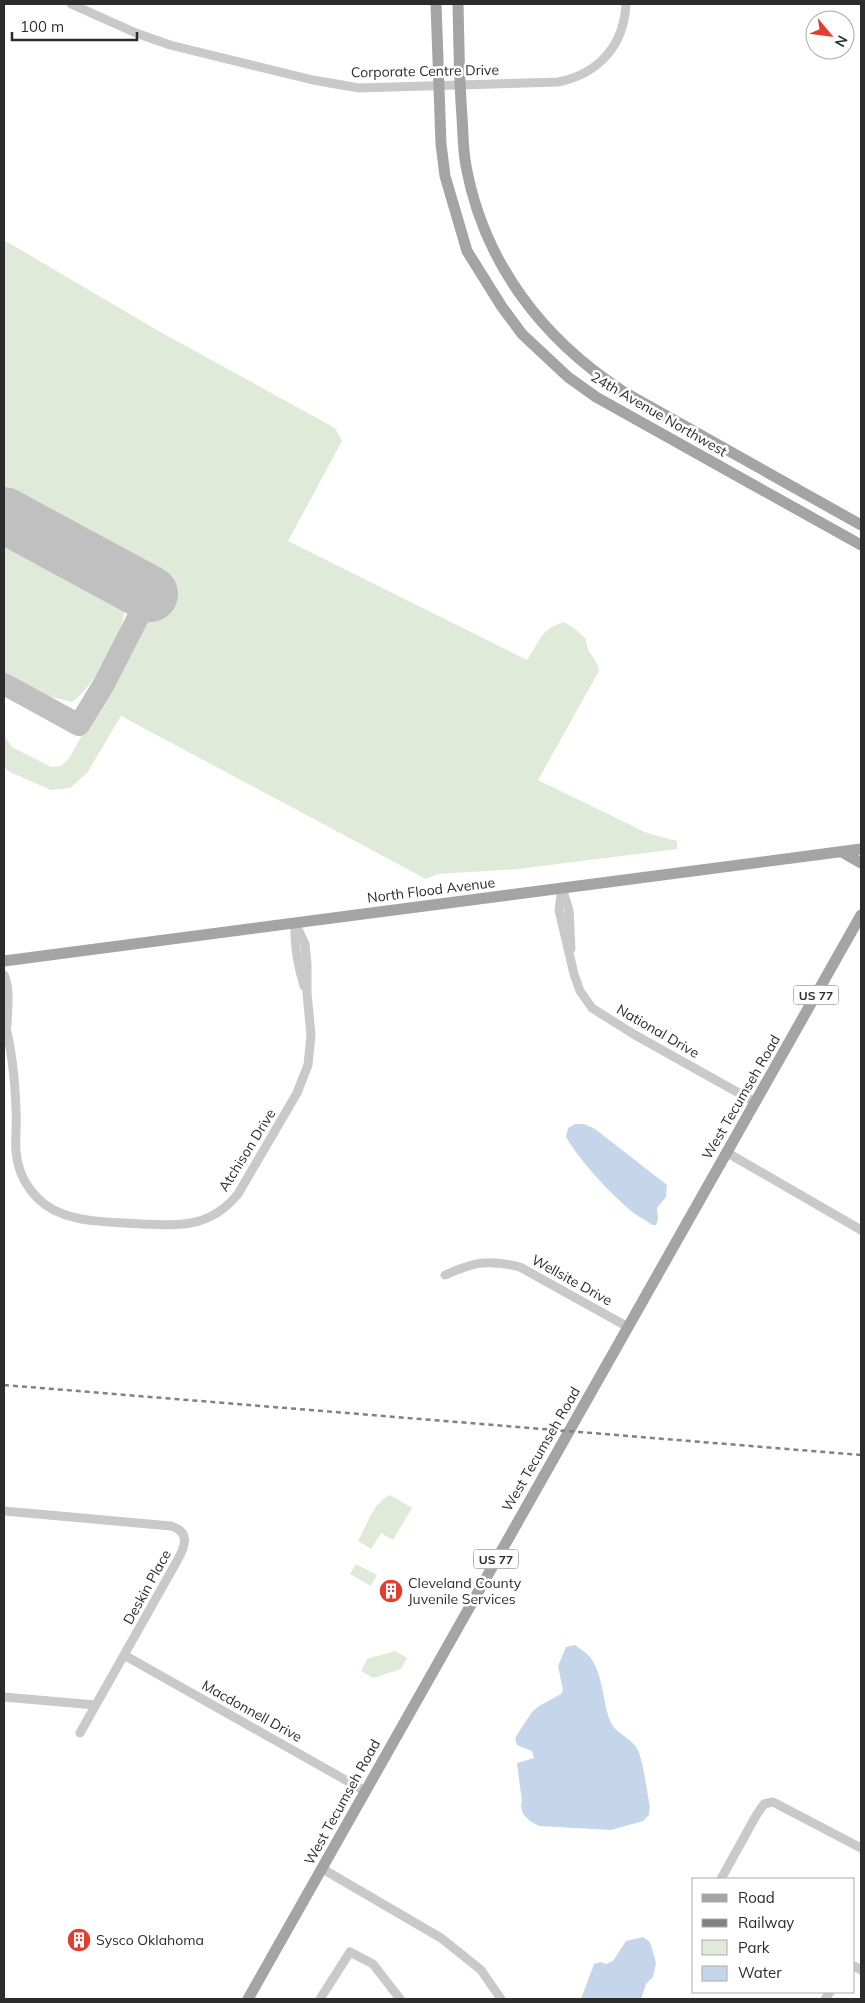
<svg xmlns="http://www.w3.org/2000/svg" width="865" height="2003" font-family="Mulish,sans-serif">
  <style>
    .green { fill: #dfead9 }
    .water { fill: #c5d5ea }
    .lines { fill: none; stroke-linecap: round; stroke-linejoin: round }
    .taxiway { stroke: #c0c0c0; stroke-width: 22 }
    .runway { stroke: #c0c0c0; stroke-width: 56 }
    .minor { stroke: #c9c9c9; stroke-width: 9 }
    .major { stroke: #a4a4a4; stroke-width: 11 }
    .rail { stroke: #818181; stroke-width: 2.5; stroke-dasharray: 5 4; stroke-linecap: butt }
    .labels { text-anchor: middle; dominant-baseline: central; stroke-width: 5; stroke-linejoin: round; paint-order: stroke }
    .shield { fill: #fff; stroke: #6b6b6b; stroke-width: 1 }
    .shield-label { font-size: 12px; font-weight: bold; fill: #2c2c2c }
    .street-label { font-size: 14px; fill: #2c2c2c; stroke: #fff }
    .poi-label { font-size: 14px; fill: #2c2c2c; stroke: #fff; text-anchor: start }
  </style>
  <rect width="100%" height="100%" fill="#fff"/>
  <path class="green" d="M4,240L155,329L335,428L342,441L288,541L527,660C540,642 540,629 564,622L575,629L586,639C587,656 597,656 599,671L538,780L647,833L677,841V849L518,869L438,874L426,879L121,716L87,773L70,788L51,790L10,772L4,767V735L12,747L51,767L61,766L70,757L166,581L4,492Z
    M4,536L124,601C129,630 95,685 72,702L43,695L4,676Z
    M390,1495L412,1508L393,1540L381,1533L371,1549L358,1541C366,1527 374,1501 390,1495Z
    M356,1564L377,1575L371,1586L350,1574Z
    M395,1651L407,1658L401,1669L373,1678L361,1671L367,1659Z"/>
  <path class="water" d="M575,1124H584L595,1129L667,1185L666,1197L657,1208L658,1219L656,1225H652C645,1219 636,1216 630,1210C608,1191 581,1162 566,1137L568,1128Z
    M575,1645C580,1649 587,1653 590,1657C604,1676 602,1702 611,1723C616,1733 629,1737 636,1747C643,1757 647,1793 650,1807L649,1815L643,1821L611,1830L539,1826L530,1821L523,1814L521,1805L522,1802L517,1763L534,1758L532,1751L517,1745L515,1738L532,1712L539,1706L561,1694L563,1690L558,1666L566,1647Z
    M643,1937L650,1942L656,1963L653,1977L646,1984L641,1999H581L594,1964L601,1962L606,1964L613,1961L626,1941Z"/>
  <g class="lines">
    <path class="taxiway" d="M4,684L79,725L104,684L150,594"/>
    <path class="runway" d="M4,515L150,594"/>
    <path class="minor" d="M71,4L136,33L170,45L313,80L359,88L558,82C599,74 624,45 626,4
      M562,888L559,910L574,974L580,991L592,1008L635,1035L755,1102
      M563,891L569,910L571,949
      M295,926C294,947 298,966 304,986
      M4,975C11,990 7,1011 7,1026
      M4,1020C12,1049 15,1080 16,1110C17,1124 15,1138 16,1151C18,1180 37,1205 63,1214C87,1223 117,1222 142,1224C182,1226 211,1227 238,1194L297,1093L308,1065L311,1035L307,993V964L305,944L295,923
      M726,1152L861,1230
      M445,1275C474,1262 488,1259 520,1267L628,1327
      M4,1511L171,1526C191,1532 185,1547 177,1561L80,1733
      M124,1655L365,1791
      M4,1697L95,1705
      M321,1868L441,1938L481,1970L501,1999
      M721,1879L757,1814L764,1804L773,1802L861,1848
      M854,1966L861,1970
      M320,1999L350,1952L373,1964L400,1999
      M825,1999L830,1992"/>
    <path class="major" d="M436,4L441,144L445,176L467,251L502,307L522,334L568,377L596,397L861,545
      M458,4C459,42 459,79 462,117C463,133 463,150 466,166C484,263 542,339 624,392L861,525
      M842,852L861,863
      M4,961L861,849
      M248,1999L861,915"/>
    <path class="rail" d="M4,1385L861,1455"/>
  </g>
  <defs>
    <g id="building-disc" transform="scale(1.25)"><circle r="9.5" fill="#e23e2f" stroke="#fff"/><path d="M-4-6H4V6H1V3H-1V6H-4ZM-2.5-4.3h1.7v1.8h-1.7ZM.8-4.3h1.7v1.8H.8ZM-2.5-1h1.7V.8h-1.7ZM.8-1h1.7V.8H.8Z" fill="#fff"/></g>
  </defs>
  <g fill-rule="evenodd">
    <use href="#building-disc" x="391" y="1591"/>
    <use href="#building-disc" x="79" y="1940"/>
  </g>
  <g class="labels">
    <g class="shield">
      <rect x="793.5" y="985.5" width="45" height="19" rx="4"/>
      <rect x="473.5" y="1549.5" width="45" height="19" rx="4"/>
    </g>
    <g class="shield-label">
      <text x="816" y="995">US 77</text>
      <text x="496" y="1559">US 77</text>
    </g>
    <g class="street-label">
      <text transform="translate(425 71) rotate(-1)">Corporate Centre Drive</text>
      <text transform="translate(659 414) rotate(30)">24th Avenue Northwest</text>
      <text transform="translate(431 890) rotate(-7)">North Flood Avenue</text>
      <text transform="translate(658 1031) rotate(30)">National Drive</text>
      <text transform="translate(741 1097) rotate(-60)">West Tecumseh Road</text>
      <text transform="translate(247 1150) rotate(-58)">Atchison Drive</text>
      <text transform="translate(572 1280) rotate(29)">Wellsite Drive</text>
      <text transform="translate(541 1449) rotate(-60)">West Tecumseh Road</text>
      <text transform="translate(147 1587) rotate(-61)">Deskin Place</text>
      <text transform="translate(252 1711) rotate(29)">Macdonnell Drive</text>
      <text transform="translate(342 1802) rotate(-61)">West Tecumseh Road</text>
    </g>
    <g class="poi-label">
      <text x="408" y="1583">Cleveland County<tspan x="408" dy="16">Juvenile Services</tspan></text>
      <text x="96" y="1940">Sysco Oklahoma</text>
    </g>
  </g>
  <rect width="865" height="2003" fill="none" stroke="#2c2c2c" stroke-width="10"/>
  <rect x="692" y="1878" width="162" height="115" fill="#ffffff" stroke="#ababab"/>
  <rect x="702" y="1894" width="25" height="8" fill="#a4a4a4" stroke="#ababab"/>
  <text x="738" y="1903" font-size="15" fill="#2c2c2c">Road</text>
  <rect x="702" y="1919" width="25" height="8" fill="#818181" stroke="#ababab"/>
  <text x="738" y="1928" font-size="15" fill="#2c2c2c">Railway</text>
  <rect x="702" y="1940" width="25" height="15" fill="#dfead9" stroke="#ababab"/>
  <text x="738" y="1953" font-size="15" fill="#2c2c2c">Park</text>
  <rect x="702" y="1966" width="25" height="15" fill="#c5d5ea" stroke="#ababab"/>
  <text x="738" y="1978" font-size="15" fill="#2c2c2c">Water</text>
  <g transform="translate(830 35) rotate(119)"><circle r="24" fill="#ffffff" stroke="#ababab"/>
  <path d="M0-4L9 19L0 12L-9 19Z" fill="#e23e2f"/>
  <text y="-8" font-size="14" font-weight="bold" text-anchor="middle" fill="#2c2c2c">N</text>
  </g>
  <path d="M12 32v8h125v-8" fill="none" stroke="#2c2c2c" stroke-width="2.5"/>
  <text x="20" y="32" font-size="15" fill="#2c2c2c" stroke="#ffffff" stroke-width="4" paint-order="stroke">100 m</text>
</svg>
